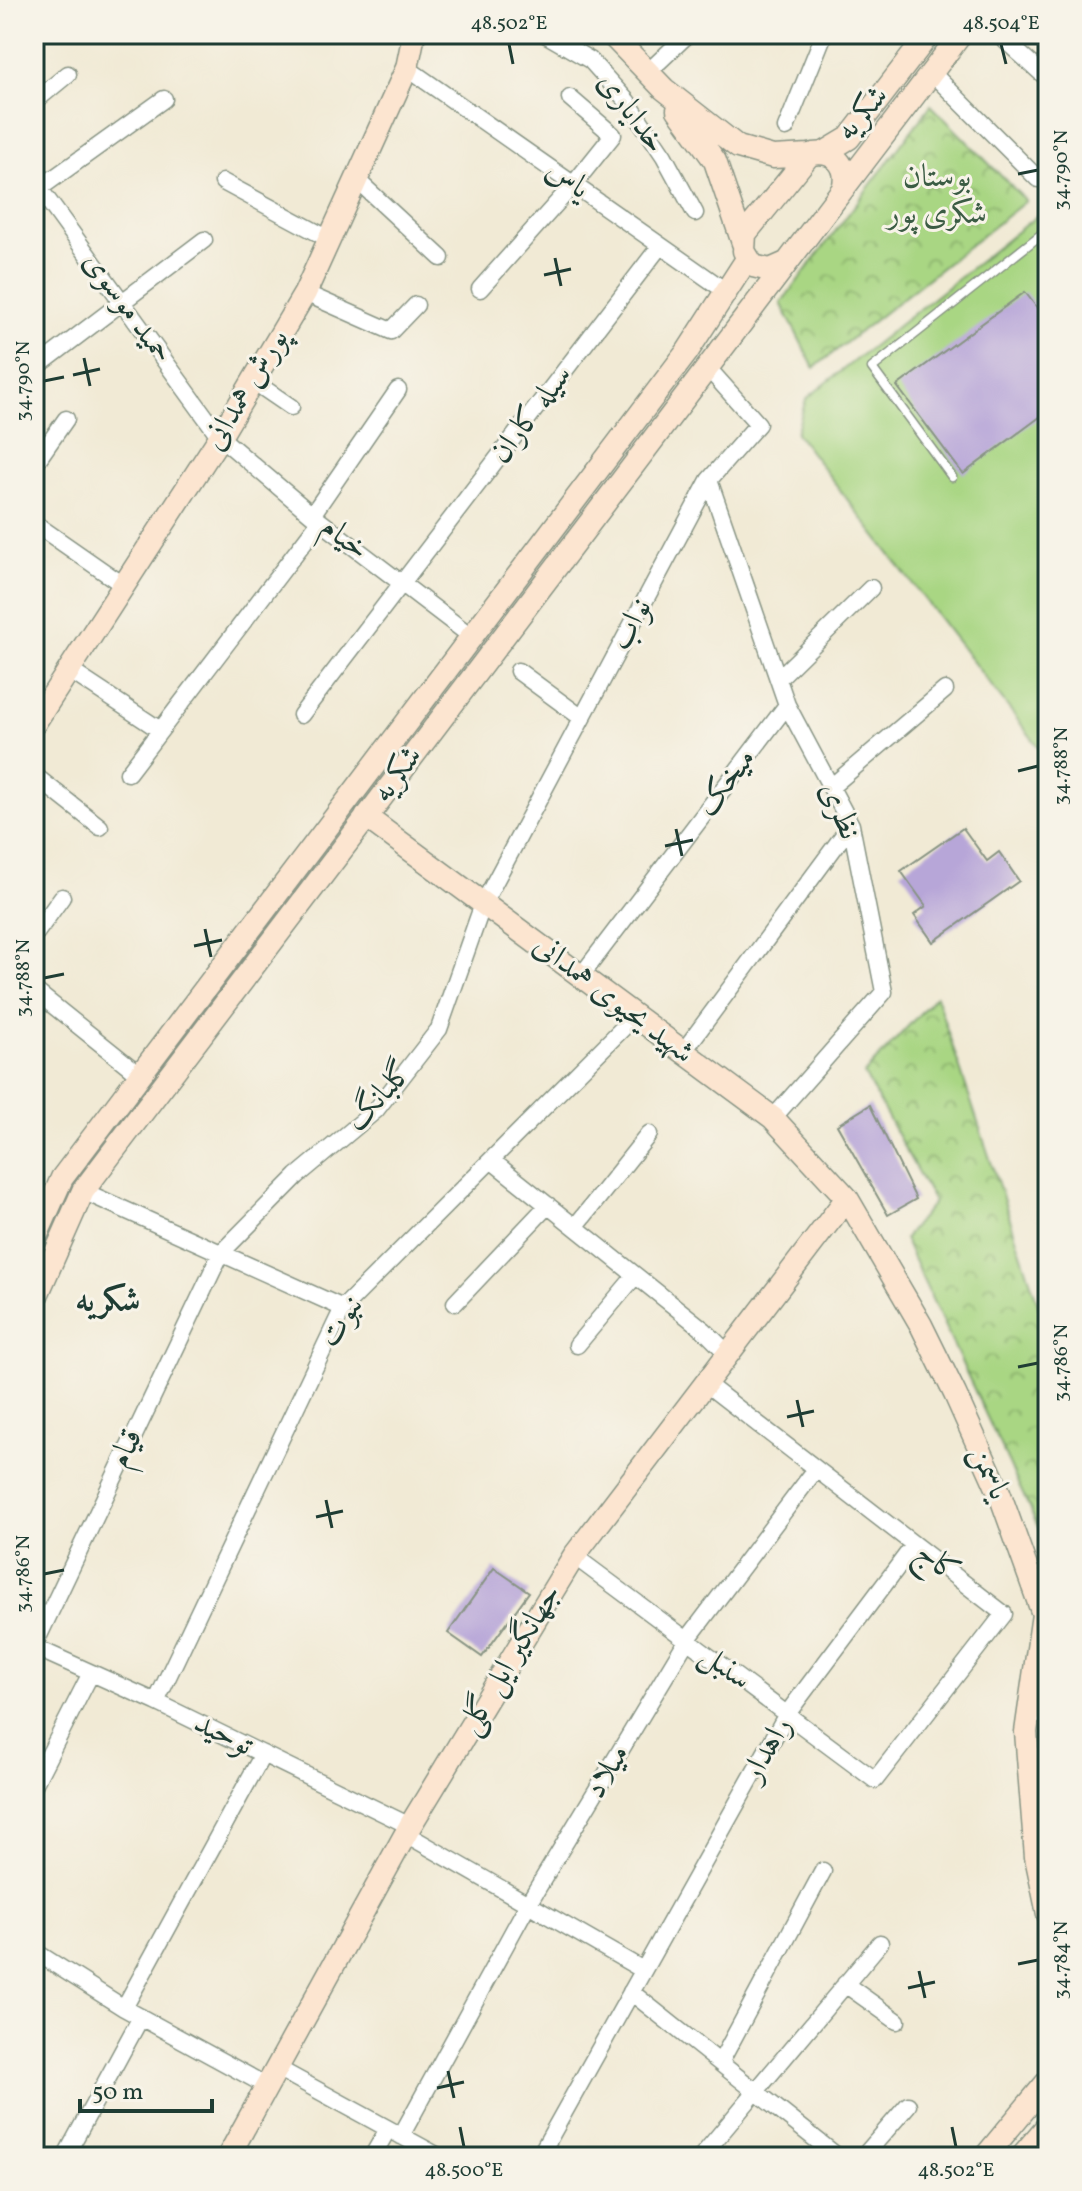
<svg xmlns="http://www.w3.org/2000/svg" width="1082" height="2191" font-family="Vollkorn,Amiri,serif">
  <style>
    .park { fill: url(#park-crowns); stroke: #648a5c; stroke-width: 2 }
    .pitch { fill: #a9d683; stroke: #648a5c; stroke-width: 2 }
    .building { fill: #b7a6d8 }
    .lines { fill: none; stroke-linecap: round; stroke-linejoin: round }
    .lane-casing { stroke: #889484; stroke-width: 11 }
    .street-casing { stroke: #889484; stroke-width: 19 }
    .secondary-casing { stroke: #889484; stroke-width: 25 }
    .lane { stroke: #fff; stroke-width: 8 }
    .street { stroke: #fff; stroke-width: 16 }
    .secondary { stroke: #fce5d0; stroke-width: 22 }
    .ticks { fill: none; stroke: #1f3d34; stroke-width: 3 }
    .labels { text-anchor: middle; dominant-baseline: central; stroke-width: 6; stroke-linejoin: round; paint-order: stroke }
    .street-label { font-size: 32px; fill: #1f3d34; stroke: #f7f3e8 }
    .park-label { font-size: 32px; fill: #3b5c44; stroke: #f7f3e8 }
    .neighbourhood-label { font-size: 34px; font-weight: bold; fill: #1f3d34; stroke: #f7f3e8 }
    .neatline { fill: none; stroke: #1f3d34; stroke-width: 3 }
    .ticks-label { font-size: 20px; text-anchor: middle; fill: #1f3d34 }
  </style>
  <defs>
    <pattern id="park-crowns" width="20" height="18" patternUnits="userSpaceOnUse" patternTransform="scale(2)"><rect width="20" height="18" fill="#a9d683"/><path d="M2 6a3 3 0 1 1 6 0M12 15a3 3 0 1 1 6 0" fill="none" stroke="#89af6c"/></pattern>
  </defs>
  <rect width="100%" height="100%" fill="#f7f3e8"/>
  <filter id="ink" filterUnits="userSpaceOnUse"><feTurbulence type="fractalNoise" baseFrequency=".0125" numOctaves="2"/><feDisplacementMap in="SourceGraphic" scale="16" xChannelSelector="R" yChannelSelector="G"/><feConvolveMatrix kernelMatrix="1 2 1 2 8 2 1 2 1" color-interpolation-filters="sRGB"/></filter>
  <filter id="wash" filterUnits="userSpaceOnUse"><feTurbulence type="fractalNoise" baseFrequency=".006" numOctaves="4" result="noise"/><feDisplacementMap in="SourceGraphic" scale="32" xChannelSelector="R" yChannelSelector="G"/><feGaussianBlur stdDeviation="1.8" result="paint"/><feColorMatrix in="noise" values="0 0 0 0 0 0 0 0 0 0 0 0 0 0 0 0 0 1.4 0 .05"/><feComposite in="paint" operator="in"/></filter>
  <g filter="url(#wash)">
    <rect width="100%" height="100%" fill="#f1ead5"/>
    <path class="park" d="M931,105L1026,201L814,368L781,303Z
      M936,996L1048,1334V1548L904,1239L934,1202L864,1074Z"/>
    <path class="pitch" d="M1048,207V759L796,433L806,399Z"/>
    <g id="blocks">
      <path class="building" d="M1025,292L1048,322V411L963,474L897,386Z
        M963,828L987,861L999,852L1019,881L933,942L914,915L926,906L901,871Z
        M870,1105L916,1199L888,1215L837,1125Z
        M494,1568L529,1592L482,1657L448,1633Z"/>
    </g>
  </g>
  <g filter="url(#ink)">
    <use href="#blocks" fill-opacity="0" stroke="#889484" stroke-width="2"/>
    <g class="lines">
      <g class="lane-casing">
        <path id="lane" d="M952,477L872,368L1048,229"/>
      </g>
      <g class="street-casing">
        <path id="street" d="M545,34L590,60L627,101L664,156L695,213
          M998,34L1048,79
          M407,68L727,292
          M932,73L1038,179
          M646,74L688,34
          M34,102L68,74
          M786,128L824,34
          M357,180L441,258
          M34,181L220,437L312,515L472,637
          M223,182L329,239
          M40,188L164,99
          M480,289L573,185L613,135L570,98
          M305,293L391,331L416,305
          M34,369L204,240
          M253,381L291,407
          M34,465L66,419
          M709,480L787,705L851,825L884,992L773,1118
          M312,515L398,390
          M34,523L123,585
          M69,670L160,730
          M518,671L582,718
          M778,679L871,588
          M301,715L660,246
          M128,773L320,521
          M34,775L100,827
          M831,787L945,690
          M34,936L62,897
          M581,976L787,705
          M34,990L140,1075
          M683,1052L851,825
          M491,1160L704,1330L728,1354
          M83,1191L343,1308
          M575,1227L649,1134
          M455,1303L548,1205
          M577,1345L635,1276
          M574,1556L875,1780L1004,1614L705,1383
          M34,1646L221,1253L297,1176L376,1110L439,1029L483,904L709,480L758,424L707,367
          M34,1647L156,1702L410,1826
          M156,1702L343,1308L635,1016
          M1028,1717L1048,1713
          M34,1785L91,1673
          M406,1834L643,1970
          M34,1951L124,2008L267,2086
          M845,1984L897,2021
          M631,1992L838,2157
          M124,2008L263,1754
          M720,2063L823,1871
          M277,2068L440,2157
          M401,2136L528,1904L687,1640L816,1469
          M65,2157L141,2017
          M372,2157L388,2129
          M539,2157L787,1714L914,1545
          M701,2157L880,1943
          M863,2157L908,2105"/>
      </g>
      <g class="secondary-casing">
        <path id="secondary" d="M611,34L664,89L738,147L773,157L809,155
          M678,110L715,161L743,243
          M824,153L849,138L929,34
          M843,189L961,34
          M34,724L220,437L305,293L407,68L414,34
          M366,817L773,1118L847,1198L921,1325L955,1394L999,1492L1043,1614L1026,1732L1036,1857L1048,1914
          M34,1241L62,1178L687,352L747,259
          M34,1302L83,1191L843,189C850,165 833,148 809,155L745,234L744,251L753,266L770,270L786,263
          M228,2157L410,1826L574,1556L847,1198
          M985,2157L1048,2081
          M1021,2157L1048,2125"/>
      </g>
      <use href="#lane" class="lane"/>
      <use href="#street" class="street"/>
      <use href="#secondary" class="secondary"/>
    </g>
  </g>
  <path class="ticks" d="M509,44L513,64M1001,44L1006,64M1018,174L1038,170M555,258L561,286M544,275L571,269M84,358L90,386M73,375L100,369M44,381L64,377M1018,771L1038,766M676,829L682,856M665,846L693,840M205,929L211,957M194,946L222,940M44,978L64,974M1018,1367L1038,1363M797,1400L803,1427M787,1417L814,1411M326,1500L332,1528M316,1517L343,1511M44,1574L64,1570M1018,1964L1038,1960M919,1971L925,1998M908,1988L935,1982M448,2071L454,2098M437,2088L464,2082M460,2127L464,2147M952,2127L956,2147"/>
  <g class="labels">
    <g class="street-label">
      <text transform="translate(631 113) rotate(53)">خدایاری</text>
      <text transform="translate(863 114) rotate(-48)">شکریه</text>
      <text transform="translate(567 180) rotate(35)">یاس</text>
      <text transform="translate(127 308) rotate(54)">حمید موسوی</text>
      <text transform="translate(247 390) rotate(-59)">پورش همدانی</text>
      <text transform="translate(532 415) rotate(-53)">سیله کاران</text>
      <text transform="translate(344 539) rotate(37)">خیام</text>
      <text transform="translate(632 625) rotate(-62)">نواب</text>
      <text transform="translate(398 775) rotate(-53)">شکریه</text>
      <text transform="translate(727 783) rotate(-53)">میخک</text>
      <text transform="translate(839 811) rotate(67)">نظری</text>
      <text transform="translate(613 1000) rotate(37)">شهید یحیوی همدانی</text>
      <text transform="translate(380 1097) rotate(-47)">گلبانگ</text>
      <text transform="translate(342 1322) rotate(-58)">نبوت</text>
      <text transform="translate(127 1449) rotate(-65)">قیام</text>
      <text transform="translate(989 1473) rotate(67)">یاسمن</text>
      <text transform="translate(937 1563) rotate(38)">کاج</text>
      <text transform="translate(511 1660) rotate(-59)">جهانگیر ایل گلی</text>
      <text transform="translate(725 1668) rotate(37)">سنبل</text>
      <text transform="translate(223 1735) rotate(26)">توحید</text>
      <text transform="translate(768 1750) rotate(-60)">راهدار</text>
      <text transform="translate(608 1772) rotate(-59)">میلاد</text>
    </g>
    <g class="park-label">
      <text x="937" y="178">بوستان<tspan x="937" dy="37">شکری پور</tspan></text>
    </g>
    <g class="neighbourhood-label">
      <text x="108" y="1301">شکریه</text>
    </g>
  </g>
  <rect width="1082" height="2191" fill="none" stroke="#f7f3e8" stroke-width="88"/>
  <path d="M80 2099v12h132v-12" fill="none" stroke="#1f3d34" stroke-width="4"/>
  <text x="92" y="2099" font-size="24" fill="#1f3d34" stroke="#f7f3e8" stroke-width="6" paint-order="stroke">50 m</text>
  <rect x="44" y="44" width="994" height="2103" class="neatline"/>
  <g class="ticks-label">
    <text x="509" y="29">48.502°E</text>
    <text x="1001" y="29">48.504°E</text>
    <text transform="translate(1060 170) rotate(-90)" y="7">34.790°N</text>
    <text transform="translate(22 381) rotate(-90)" y="7">34.790°N</text>
    <text transform="translate(1060 766) rotate(-90)" y="7">34.788°N</text>
    <text transform="translate(22 978) rotate(-90)" y="7">34.788°N</text>
    <text transform="translate(1060 1363) rotate(-90)" y="7">34.786°N</text>
    <text transform="translate(22 1574) rotate(-90)" y="7">34.786°N</text>
    <text transform="translate(1060 1960) rotate(-90)" y="7">34.784°N</text>
    <text x="464" y="2176">48.500°E</text>
    <text x="956" y="2176">48.502°E</text>
  </g>
</svg>
